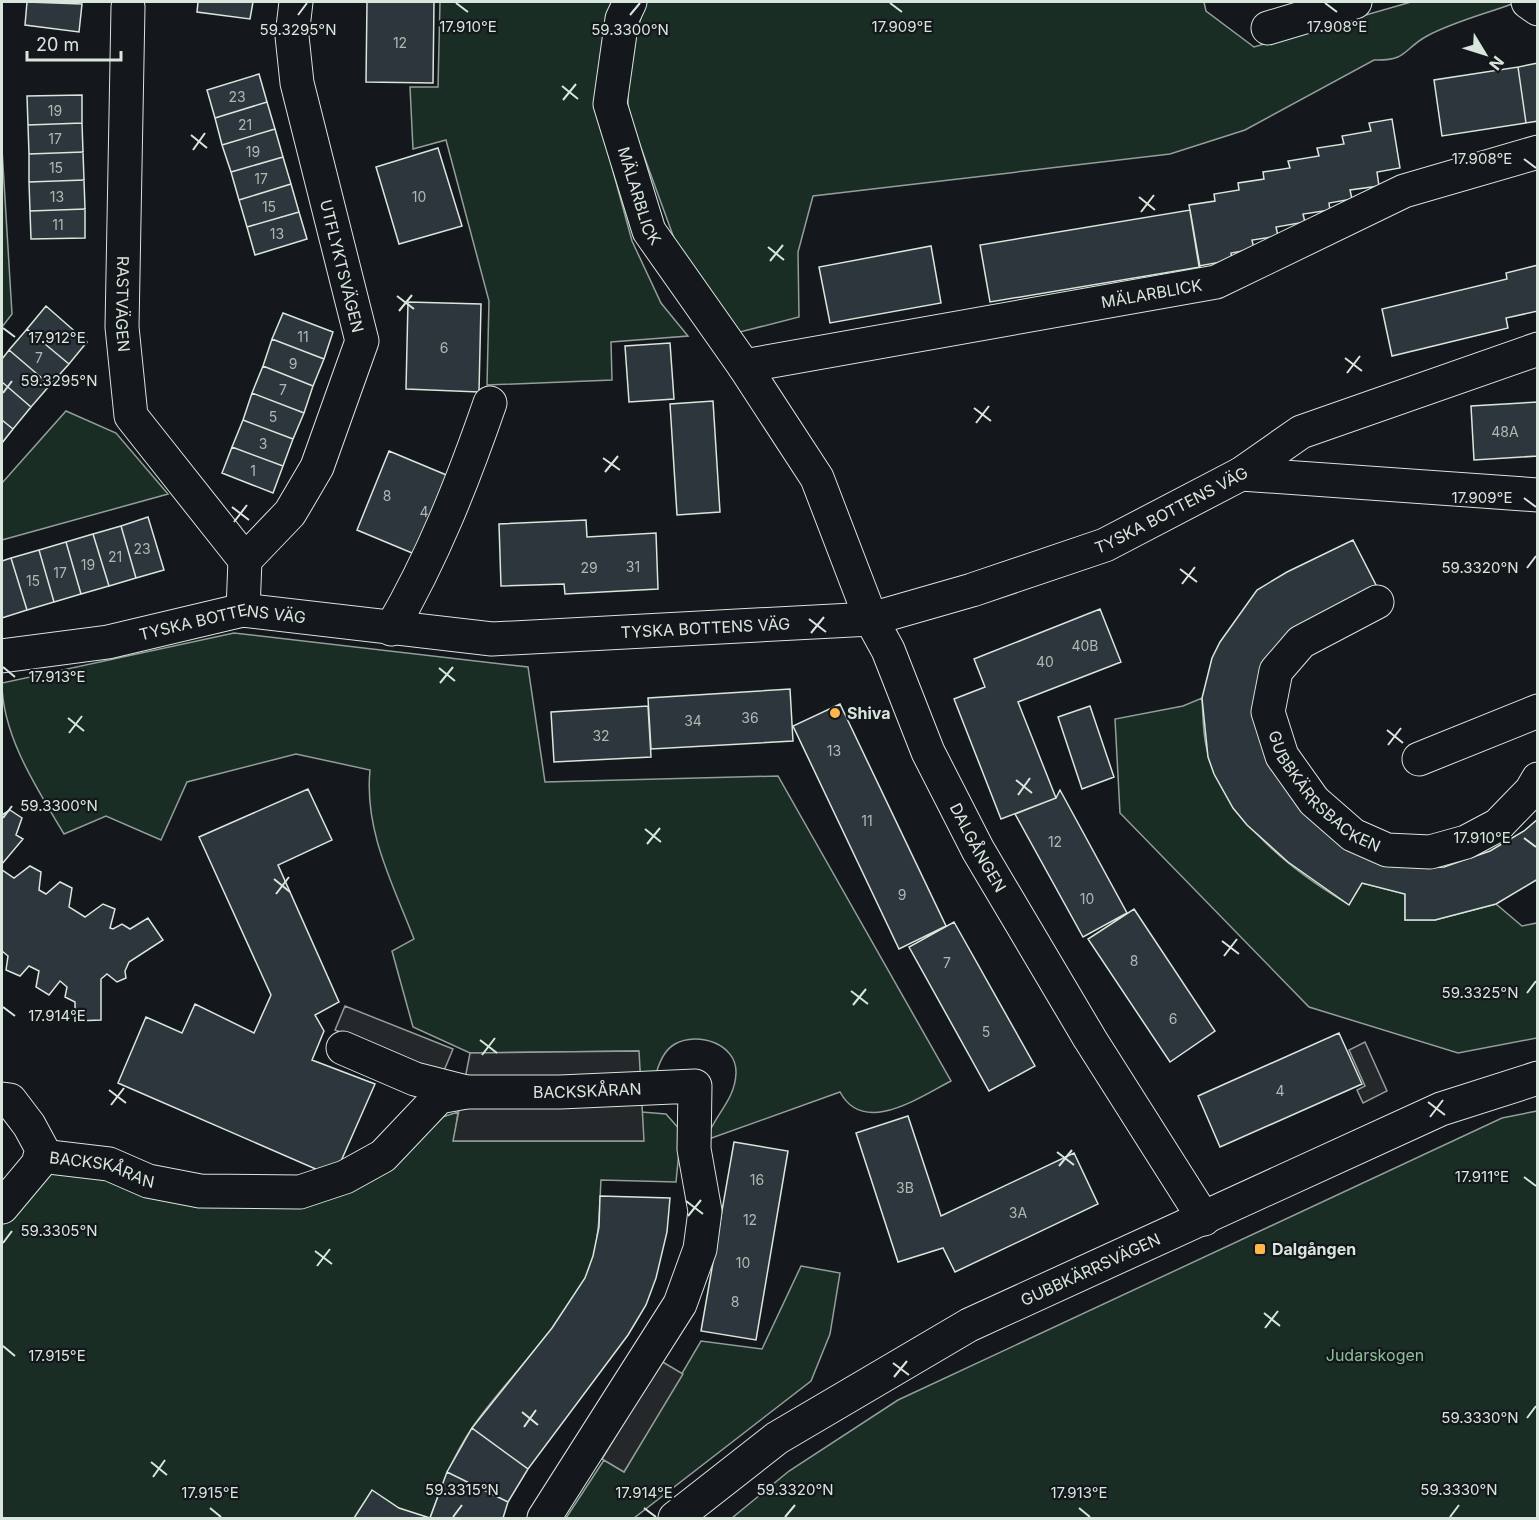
<svg xmlns="http://www.w3.org/2000/svg" width="1539" height="1520" font-family="Inter,sans-serif">
  <style>
    .green { fill: #1a2d24; stroke: #939e99; stroke-width: 1.5 }
    .parking { fill: #24282b; stroke: #939e99; stroke-width: 1.5 }
    .building { fill: #2c363c; stroke: #d8e6dc; stroke-width: 1.5 }
    .lines { fill: none; stroke-linecap: round; stroke-linejoin: round }
    .minor-casing { stroke: #d8e6dc; stroke-width: 35 }
    .minor { stroke: #14181c; stroke-width: 33 }
    .ticks { fill: none; stroke: #d8e6dc; stroke-width: 2 }
    .poi-dot { fill: #ffb74d; stroke: #14181c; stroke-width: 2 }
    .labels { text-anchor: middle; dominant-baseline: central; stroke-width: 4.5; stroke-linejoin: round; paint-order: stroke }
    .number-label { font-size: 14px; fill: #adbab4 }
    .street-label { font-size: 16px; fill: #d8e6dc; stroke: #14181c }
    .poi-label { font-size: 16px; font-weight: bold; fill: #d8e6dc; stroke: #14181c; text-anchor: start }
    .park-label { font-size: 16px; fill: #8ac095; stroke: #14181c }
    .ticks-label { font-size: 15px; text-anchor: middle; fill: #d8e6dc; stroke: #14181c; stroke-width: 4.5; stroke-linejoin: round; paint-order: stroke }
  </style>
  <rect width="100%" height="100%" fill="#14181c"/>
  <path class="green" d="M440,2H615L600,104L613,171L632,241L661,303L688,336L611,342L612,380L487,385L489,301L446,140L413,149L410,87H438Z
    M645,2H1204L1206,11L1254,47L1411,2H1511L1512,4C1485,14 1453,22 1427,36C1403,49 1408,61 1374,60L1245,130L1170,154L813,196L798,252L799,317L740,332L675,241L628,112V66Z
    M2,149L12,314L2,327Z
    M66,411L116,433L168,494L2,540V483Z
    M234,633L528,667L545,782L778,776L951,1081C921,1096 864,1137 840,1092L706,1140C714,1115 735,1101 736,1073C737,1044 698,1031 675,1044C664,1050 659,1063 656,1074L640,1076L638,1051L470,1053L413,1027L392,951L414,939C393,884 364,831 370,770L296,754L187,782L161,840L106,816L64,834C38,790 2,736 2,683Z
    M1202,698C1203,717 1203,739 1209,757C1231,823 1291,870 1348,904L1362,883L1405,894V920H1435L1496,904L1522,926L1537,923V1038L1458,1053L1309,1007L1120,813L1115,719L1183,706Z
    M1537,1111V1518H732L789,1471L898,1400L1502,1118Z
    M458,1112L454,1141H643L642,1112L666,1114L681,1131L676,1182L601,1180C599,1213 600,1249 585,1279C557,1334 507,1377 472,1428C453,1456 441,1487 430,1518H2V1222L30,1185L53,1173L293,1201L436,1119Z
    M801,1266L840,1273L830,1334L811,1381L634,1518H566L604,1460L624,1472L701,1341L762,1349Z"/>
  <path class="parking" d="M345,1006L453,1049L443,1073L335,1030Z
    M1365,1042L1387,1091L1363,1103L1357,1090L1365,1086L1349,1050Z
    M639,1051L644,1141H453L470,1053Z
    M661,1361L683,1374L624,1472L602,1459Z"/>
  <path class="building" d="M27,2L82,4L79,32L25,25Z
    M198,2H253L250,19L197,12Z
    M367,2H434L433,83L366,82Z
    M1538,63V121L1526,123L1518,67Z
    M1518,67L1526,123L1442,136L1434,80Z
    M259,74L267,102L215,118L207,90Z
    M82,95V123L28,125L27,96Z
    M267,102L275,129L222,145L215,118Z
    M1392,119L1400,168L1377,172L1379,186L1350,190L1352,199L1329,203L1330,210L1303,214L1305,222L1276,227L1278,236L1252,240L1254,249L1231,253L1232,260L1199,266L1189,205L1215,201L1214,194L1239,190L1238,183L1264,179L1263,172L1290,168L1288,161L1319,156L1317,148L1344,144L1342,136L1371,131L1369,123Z
    M82,123L83,152L29,154L28,125Z
    M275,129L283,157L231,172L222,145Z
    M438,148L462,226L399,244L376,167Z
    M83,152L84,180L29,182V154Z
    M283,157L291,184L239,200L231,172Z
    M84,180L85,209L30,211L29,182Z
    M291,184L299,212L247,227L239,200Z
    M85,209V238L31,239L30,211Z
    M1190,210L1200,267L990,302L980,245Z
    M299,212L307,239L255,255L247,227Z
    M931,246L941,303L830,323L819,267Z
    M1538,265V311L1506,318L1508,328L1392,356L1382,309L1507,279L1506,273Z
    M408,302L481,304L479,392L406,389Z
    M46,306L87,342L69,364L27,329Z
    M283,313L333,332L324,359L272,339Z
    M27,329L69,364L50,385L9,350Z
    M272,339L324,359L313,386L263,366Z
    M670,343L674,399L629,402L625,346Z
    M9,350L50,385L31,407L2,382V359Z
    M263,366L313,386L304,413L252,393Z
    M2,382L31,407L13,429L2,420Z
    M252,393L304,413L293,439L243,420Z
    M713,401L720,512L677,515L670,404Z
    M1538,402V456L1474,460L1471,406Z
    M2,420L13,429L2,443Z
    M243,420L293,439L283,466L232,447Z
    M232,447L283,466L273,493L222,473Z
    M389,451L456,479L424,558L357,530Z
    M148,517L164,570L136,578L121,526Z
    M586,520L587,537L656,533L658,589L565,594L564,584L501,586L499,524Z
    M121,526L136,578L109,586L93,534Z
    M93,534L109,586L81,594L66,542Z
    M1353,540L1376,585L1294,629L1266,752L1427,868L1444,867L1490,851L1524,831L1538,819V879L1496,904L1435,920H1405V894L1362,883L1349,905L1288,862L1247,825L1233,808L1214,774L1208,757L1202,698L1212,658L1220,642L1257,590L1287,572Z
    M66,542L81,594L54,602L39,550Z
    M39,550L54,602L27,610L11,558Z
    M11,558L27,610L2,618V561Z
    M1100,609L1121,662L1018,702L1056,798L1001,819L954,699L985,687L974,659Z
    M790,689L793,741L651,749L648,698Z
    M840,704L946,926L899,949L793,726Z
    M648,706L651,757L554,762L551,712Z
    M1090,706L1114,777L1082,789L1058,717Z
    M308,789L332,840L278,865L339,1002L315,1015L324,1031L312,1060L375,1084L334,1177L118,1083L146,1017L182,1033L195,1004L254,1033L271,995L199,837Z
    M1060,790L1127,913L1083,937L1015,814L1056,798Z
    M10,810L22,818L16,835L23,839L2,864V815Z
    M30,866L41,872L39,890L46,894L60,882L72,888L69,907L85,917L103,904L115,909L110,928L113,929L122,924L130,929L148,918L163,940L129,962L125,971L126,978L117,982L107,974L101,979V1020L75,1021V1002L65,997L67,987L60,981L49,995L36,987L39,971L29,966L20,976L6,970L8,956L2,951V870L14,878Z
    M1134,909L1215,1031L1170,1062L1088,939Z
    M954,922L1035,1066L989,1091L909,947Z
    M1339,1033L1362,1084L1220,1147L1198,1096Z
    M908,1116L941,1216L1074,1153L1098,1204L955,1272L943,1248L898,1262L856,1133Z
    M734,1142L788,1151L756,1340L701,1331Z
    M600,1196L670,1198L667,1232L656,1278L646,1305L628,1335L528,1469L472,1428L552,1328L585,1278L593,1256L599,1227Z
    M472,1428L528,1469L508,1502L447,1472Z
    M447,1472L508,1502L503,1518H430Z
    M372,1490L399,1508L430,1518H354Z"/>
  <g class="lines">
    <g class="minor-casing">
      <g id="minor">
        <path id="s1" d="M630,2L622,19L610,104L649,231L744,366L817,478L871,619L888,650L928,752L978,850L1090,1039L1204,1219"/>
        <path d="M1528,2L1538,9"/>
        <path id="s2" d="M128,7L122,327L131,416L245,560"/>
        <path d="M1268,28L1355,2"/>
        <path id="s3" d="M744,366L1216,282L1404,191L1538,152"/>
        <path d="M1241,474L1538,495"/>
        <path id="s4" d="M1377,602L1301,642L1276,671L1268,712L1282,756L1314,801L1353,835L1387,850L1430,852L1466,842L1498,825L1531,791L1538,779"/>
        <path d="M243,610L245,560L290,513L317,467L362,341L297,83L292,36L296,2"/>
        <path d="M391,629C433,557 463,481 490,403"/>
        <path id="s5" d="M2,656L108,642L243,610L492,639L871,619L972,590L1105,545L1241,474L1301,432L1538,349"/>
        <path d="M1419,759L1538,711"/>
        <path d="M343,1048L415,1079L466,1092"/>
        <path d="M2,1099L10,1100L29,1125L42,1149L38,1164L2,1207"/>
        <path id="s6" d="M41,1156L109,1164L148,1181L200,1191L300,1192L345,1177L383,1156L439,1097L466,1092H560L695,1086L694,1149L705,1211L700,1249L680,1304L544,1518"/>
        <path id="s7" d="M675,1518L777,1438L969,1325L1441,1109L1538,1078"/>
      </g>
    </g>
    <use href="#minor" class="minor"/>
  </g>
  <path class="ticks" d="M456,3L468,12M890,3L902,12M1325,3L1337,12M298,15L307,3M630,15L640,3M562,86L578,99M563,100L576,84M191,135L207,148M193,150L205,133M1524,159L1536,168M1139,197L1155,210M1141,212L1154,195M768,247L784,260M770,261L783,245M397,296L414,309M399,311L412,295M3,328L15,337M1345,358L1362,371M1347,373L1360,356M3,393L12,381M974,408L991,421M976,423L989,406M603,458L620,470M605,472L618,456M1524,498L1536,507M232,507L249,520M234,522L247,505M1527,568L1536,556M1180,569L1197,582M1182,584L1195,567M809,619L826,632M811,633L824,617M3,667L15,677M439,668L455,681M440,683L453,667M68,718L84,731M1387,730L1403,743M69,733L82,716M1388,745L1401,728M1016,780L1032,793M1018,795L1030,778M3,818L12,806M645,829L661,842M1524,838L1536,847M647,844L660,828M274,879L290,892M276,894L289,877M1222,941L1239,954M1224,956L1237,939M851,991L868,1004M1527,993L1536,981M853,1005L866,989M3,1007L15,1016M480,1040L497,1053M482,1055L495,1038M109,1090L126,1103M1428,1102L1445,1115M111,1105L124,1088M1430,1117L1443,1100M1057,1152L1074,1165M1059,1166L1072,1150M1524,1177L1536,1186M686,1201L703,1214M688,1216L701,1200M3,1243L12,1231M315,1251L332,1264M317,1266L330,1249M1264,1313L1280,1326M1265,1328L1278,1311M3,1346L15,1356M893,1363L909,1375M894,1377L907,1361M522,1412L538,1425M1527,1418L1536,1406M524,1427L536,1410M151,1462L167,1475M153,1477L165,1460M210,1508L221,1517M644,1508L656,1517M1079,1508L1090,1517M453,1517L462,1505M785,1517L795,1505M1450,1517L1459,1505"/>
  <g class="poi-dot">
    <circle cx="835" cy="713" r="6"/>
    <rect x="1254" y="1243" width="12" height="12" rx="3"/>
  </g>
  <g class="labels">
    <g class="number-label">
      <text x="400" y="42">12</text>
      <text x="237" y="96">23</text>
      <text x="55" y="110">19</text>
      <text x="245" y="124">21</text>
      <text x="55" y="138">17</text>
      <text x="253" y="151">19</text>
      <text x="56" y="167">15</text>
      <text x="261" y="178">17</text>
      <text x="57" y="196">13</text>
      <text x="419" y="196">10</text>
      <text x="269" y="206">15</text>
      <text x="58" y="224">11</text>
      <text x="277" y="233">13</text>
      <text x="303" y="336">11</text>
      <text x="444" y="347">6</text>
      <text x="39" y="357">7</text>
      <text x="293" y="363">9</text>
      <text x="283" y="389">7</text>
      <text x="273" y="416">5</text>
      <text x="1505" y="431">48A</text>
      <text x="263" y="443">3</text>
      <text x="253" y="470">1</text>
      <text x="387" y="495">8</text>
      <text x="424" y="511">4</text>
      <text x="142" y="548">23</text>
      <text x="115" y="556">21</text>
      <text x="88" y="564">19</text>
      <text x="633" y="566">31</text>
      <text x="589" y="567">29</text>
      <text x="60" y="572">17</text>
      <text x="33" y="580">15</text>
      <text x="1085" y="645">40B</text>
      <text x="1045" y="661">40</text>
      <text x="750" y="717">36</text>
      <text x="693" y="720">34</text>
      <text x="601" y="735">32</text>
      <text x="834" y="750">13</text>
      <text x="867" y="820">11</text>
      <text x="1055" y="841">12</text>
      <text x="902" y="894">9</text>
      <text x="1087" y="898">10</text>
      <text x="1134" y="960">8</text>
      <text x="947" y="962">7</text>
      <text x="1173" y="1018">6</text>
      <text x="986" y="1031">5</text>
      <text x="1280" y="1090">4</text>
      <text x="757" y="1179">16</text>
      <text x="905" y="1187">3B</text>
      <text x="1018" y="1212">3A</text>
      <text x="750" y="1219">12</text>
      <text x="743" y="1262">10</text>
      <text x="735" y="1301">8</text>
    </g>
    <g class="street-label">
      <text stroke="none"><textPath href="#s1" startOffset="201">MÄLARBLICK</textPath></text>
      <text transform="translate(342 266) rotate(76)">UTFLYKTSVÄGEN</text>
      <text stroke="none"><textPath href="#s3" startOffset="414">MÄLARBLICK</textPath></text>
      <text stroke="none"><textPath href="#s2" startOffset="297">RASTVÄGEN</textPath></text>
      <text stroke="none"><textPath href="#s5" startOffset="1196">TYSKA BOTTENS VÄG</textPath></text>
      <text stroke="none"><textPath href="#s5" startOffset="224">TYSKA BOTTENS VÄG</textPath></text>
      <text stroke="none"><textPath href="#s5" startOffset="710">TYSKA BOTTENS VÄG</textPath></text>
      <text stroke="none"><textPath href="#s4" startOffset="267">GUBBKÄRRSBACKEN</textPath></text>
      <text stroke="none"><textPath href="#s1" startOffset="940">DALGÅNGEN</textPath></text>
      <text stroke="none"><textPath href="#s6" startOffset="585">BACKSKÅRAN</textPath></text>
      <text stroke="none"><textPath href="#s6" startOffset="63">BACKSKÅRAN</textPath></text>
      <text stroke="none"><textPath href="#s7" startOffset="486">GUBBKÄRRSVÄGEN</textPath></text>
    </g>
    <g class="poi-label">
      <text x="847" y="713">Shiva</text>
      <text x="1272" y="1249">Dalgången</text>
    </g>
    <g class="park-label">
      <text x="1375" y="1355">Judarskogen</text>
    </g>
  </g>
  <g class="ticks-label">
    <text x="468" y="32">17.910°E</text>
    <text x="902" y="32">17.909°E</text>
    <text x="1337" y="32">17.908°E</text>
    <text x="298" y="35">59.3295°N</text>
    <text x="630" y="35">59.3300°N</text>
    <text x="1482" y="164">17.908°E</text>
    <text x="57" y="343">17.912°E</text>
    <text x="59" y="386">59.3295°N</text>
    <text x="1482" y="503">17.909°E</text>
    <text x="1480" y="573">59.3320°N</text>
    <text x="57" y="682">17.913°E</text>
    <text x="59" y="811">59.3300°N</text>
    <text x="1482" y="843">17.910°E</text>
    <text x="1480" y="998">59.3325°N</text>
    <text x="57" y="1021">17.914°E</text>
    <text x="1482" y="1182">17.911°E</text>
    <text x="59" y="1236">59.3305°N</text>
    <text x="57" y="1361">17.915°E</text>
    <text x="1480" y="1423">59.3330°N</text>
    <text x="462" y="1495">59.3315°N</text>
    <text x="795" y="1495">59.3320°N</text>
    <text x="1459" y="1495">59.3330°N</text>
    <text x="210" y="1498">17.915°E</text>
    <text x="644" y="1498">17.914°E</text>
    <text x="1079" y="1498">17.913°E</text>
  </g>
  <rect width="1539" height="1520" fill="none" stroke="#d8e6dc" stroke-width="6"/>
  <g transform="translate(1485 54) rotate(128)" stroke="#14181c" stroke-width="4.5" paint-order="stroke">
  <path d="M0-4.5L10 22L0 15L-10 22Z" fill="#d8e6dc"/>
  <text y="-9" font-size="16" font-weight="bold" text-anchor="middle" fill="#d8e6dc">N</text>
  </g>
  <path d="M27 51v9h94v-9" fill="none" stroke="#d8e6dc" stroke-width="3"/>
  <text x="36" y="51" font-size="18" fill="#d8e6dc" stroke="#14181c" stroke-width="4.5" paint-order="stroke">20 m</text>
</svg>
